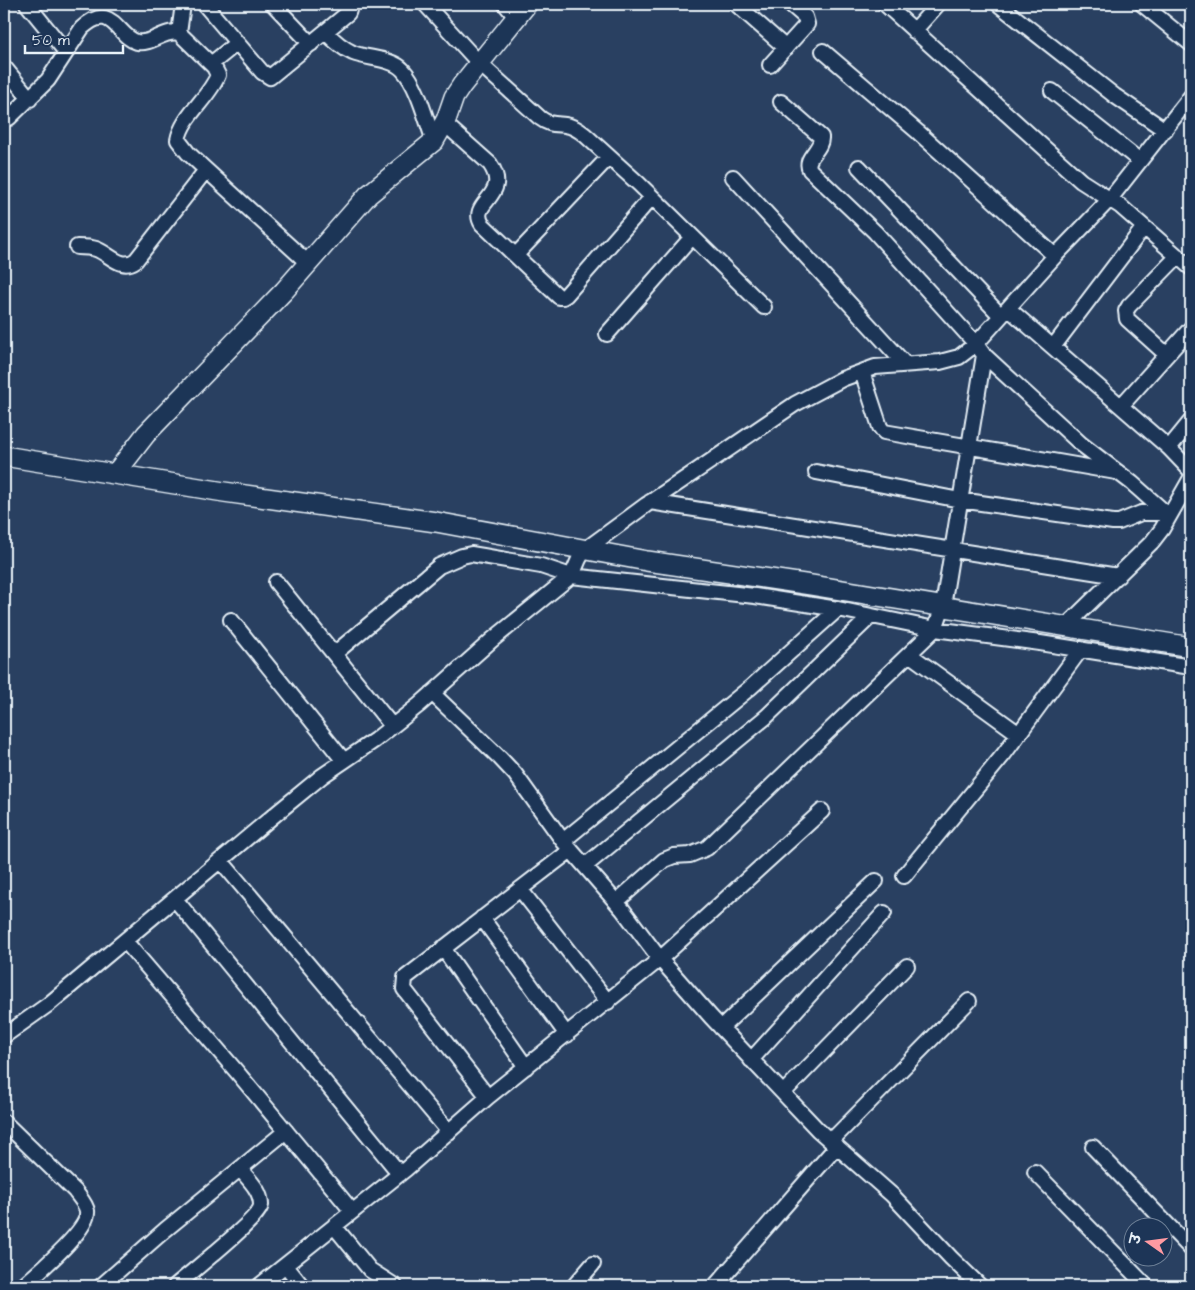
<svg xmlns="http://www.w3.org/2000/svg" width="1195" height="1290" font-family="'Architects Daughter','Playpen Sans Deva',sans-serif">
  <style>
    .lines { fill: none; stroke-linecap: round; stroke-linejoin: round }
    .street-casing { stroke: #e8f1f8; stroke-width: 18 }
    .secondary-casing { stroke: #e8f1f8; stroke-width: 22 }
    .street { stroke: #1d3557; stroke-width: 14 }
    .secondary { stroke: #1d3557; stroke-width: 19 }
  </style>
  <rect width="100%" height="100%" fill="#294061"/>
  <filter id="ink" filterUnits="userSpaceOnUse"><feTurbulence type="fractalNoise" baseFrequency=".02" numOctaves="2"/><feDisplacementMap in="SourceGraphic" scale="10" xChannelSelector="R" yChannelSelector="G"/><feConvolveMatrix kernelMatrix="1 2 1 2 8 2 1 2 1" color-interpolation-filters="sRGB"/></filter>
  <g filter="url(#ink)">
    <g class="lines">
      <g class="street-casing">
        <path id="street" d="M27,4L66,52
          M204,4L262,72L270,77L348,13L349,10L346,4
          M273,4L311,44
          M425,4L479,63L540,118C549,125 555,124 565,125C573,126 579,130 585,135L639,184L764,307
          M505,4L516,17
          M736,4L786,48
          M885,4L1081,181L1120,206L1191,268
          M998,4L1115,96L1165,130
          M1142,4L1191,44
          M914,31L938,4
          M326,32C334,41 342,48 353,53C368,59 392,58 403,70C418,86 426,120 434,141
          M179,33L183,4
          M823,51L918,132L1055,256
          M211,64L237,43
          M770,65L807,24L805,17L790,4
          M4,67L30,99
          M1052,91L1140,161
          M781,102L821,137C822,150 803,158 810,170L875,232L976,344L984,355L1081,444L1132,483L1169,516
          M9,118L48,80L82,28C112,0 117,37 137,42C152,45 164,29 179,33L214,67L218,75C210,97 182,116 178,140L188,153L204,168L308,263
          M444,123L490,164C512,196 468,202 482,224L559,297H563L566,295L652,197
          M859,167L1001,316
          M733,177L905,364
          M77,247C83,247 90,247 96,249C110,254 121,271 136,260L206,170
          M516,255L609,157
          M1009,309L1169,448L1191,471
          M607,334L692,237
          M1053,347L1144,227
          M1167,355L1127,319L1126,311L1129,306L1178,256
          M862,372L880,427L884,432L1116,472
          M1121,406L1191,328
          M1169,448L1191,421
          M816,472L960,500L1113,522H1119L1141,513H1165
          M650,502L1118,576
          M276,582L392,726
          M231,620L344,761
          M1065,627L1152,542L1162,529L1191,478
          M334,654L439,566L462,556L471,554L483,556L541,566L571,576L755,596L838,609L935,629L1040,643L1191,667
          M909,654L1019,734
          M432,693L500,758L515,774L563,841L623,910L660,959L711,1017L818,1130L892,1195L951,1258L980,1286
          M563,841L751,687L838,609
          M221,861L449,1132
          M585,866L766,717L870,617
          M904,876L1004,754L1081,649
          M520,889L608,1002
          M175,899L400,1174
          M616,902L664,860L674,856L690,855L707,848L935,629L943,606L984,355
          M482,918L567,1035
          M125,941L237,1072L352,1211
          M443,948L526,1067
          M721,1028L876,881
          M4,1036L49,1004L278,812L322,776L375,740L419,705L492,640L571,576C577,567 578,556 586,549L646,505L795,404L842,379L875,367L940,362L959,357L976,344L1055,256L1110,199L1191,96
          M751,1060L884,913
          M783,1093L907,966
          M488,1097L404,989L405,978L571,850
          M4,1122L75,1191C79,1197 86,1204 87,1211C90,1229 37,1273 23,1286
          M831,1141L969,1001
          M1093,1147L1191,1249
          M1035,1172L1146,1286
          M334,1226L370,1270L395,1286
          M286,1266L302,1286
          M101,1286L165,1230L286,1131
          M175,1286C189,1274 260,1218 261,1205C261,1190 248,1179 240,1169
          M259,1286L406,1169L488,1097L660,959L822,811
          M574,1286L593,1264
          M715,1286L837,1146"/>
      </g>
      <g class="secondary-casing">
        <path id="secondary" d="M4,456L224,492L436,522L647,561L811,585L1191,647
          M115,474L146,434L284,291L368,195L434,141L446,120L454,97L462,85L527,4"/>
      </g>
      <use href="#street" class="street"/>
      <use href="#secondary" class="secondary"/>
    </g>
  </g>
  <rect width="1195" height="1290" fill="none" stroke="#1d3557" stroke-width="20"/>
  <rect x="10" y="10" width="1175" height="1270" fill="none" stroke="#e8f1f8" stroke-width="2" filter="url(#ink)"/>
  <g transform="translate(1148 1242) rotate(284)"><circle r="24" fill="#1d3557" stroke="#6e8097"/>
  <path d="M0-4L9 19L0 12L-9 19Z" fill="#ff9aa2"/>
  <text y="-8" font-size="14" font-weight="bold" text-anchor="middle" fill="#e8f1f8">उ</text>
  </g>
  <path d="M25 45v8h98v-8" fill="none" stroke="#e8f1f8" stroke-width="2.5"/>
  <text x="32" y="45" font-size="15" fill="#e8f1f8" stroke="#1d3557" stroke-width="4" paint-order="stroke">50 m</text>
</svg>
